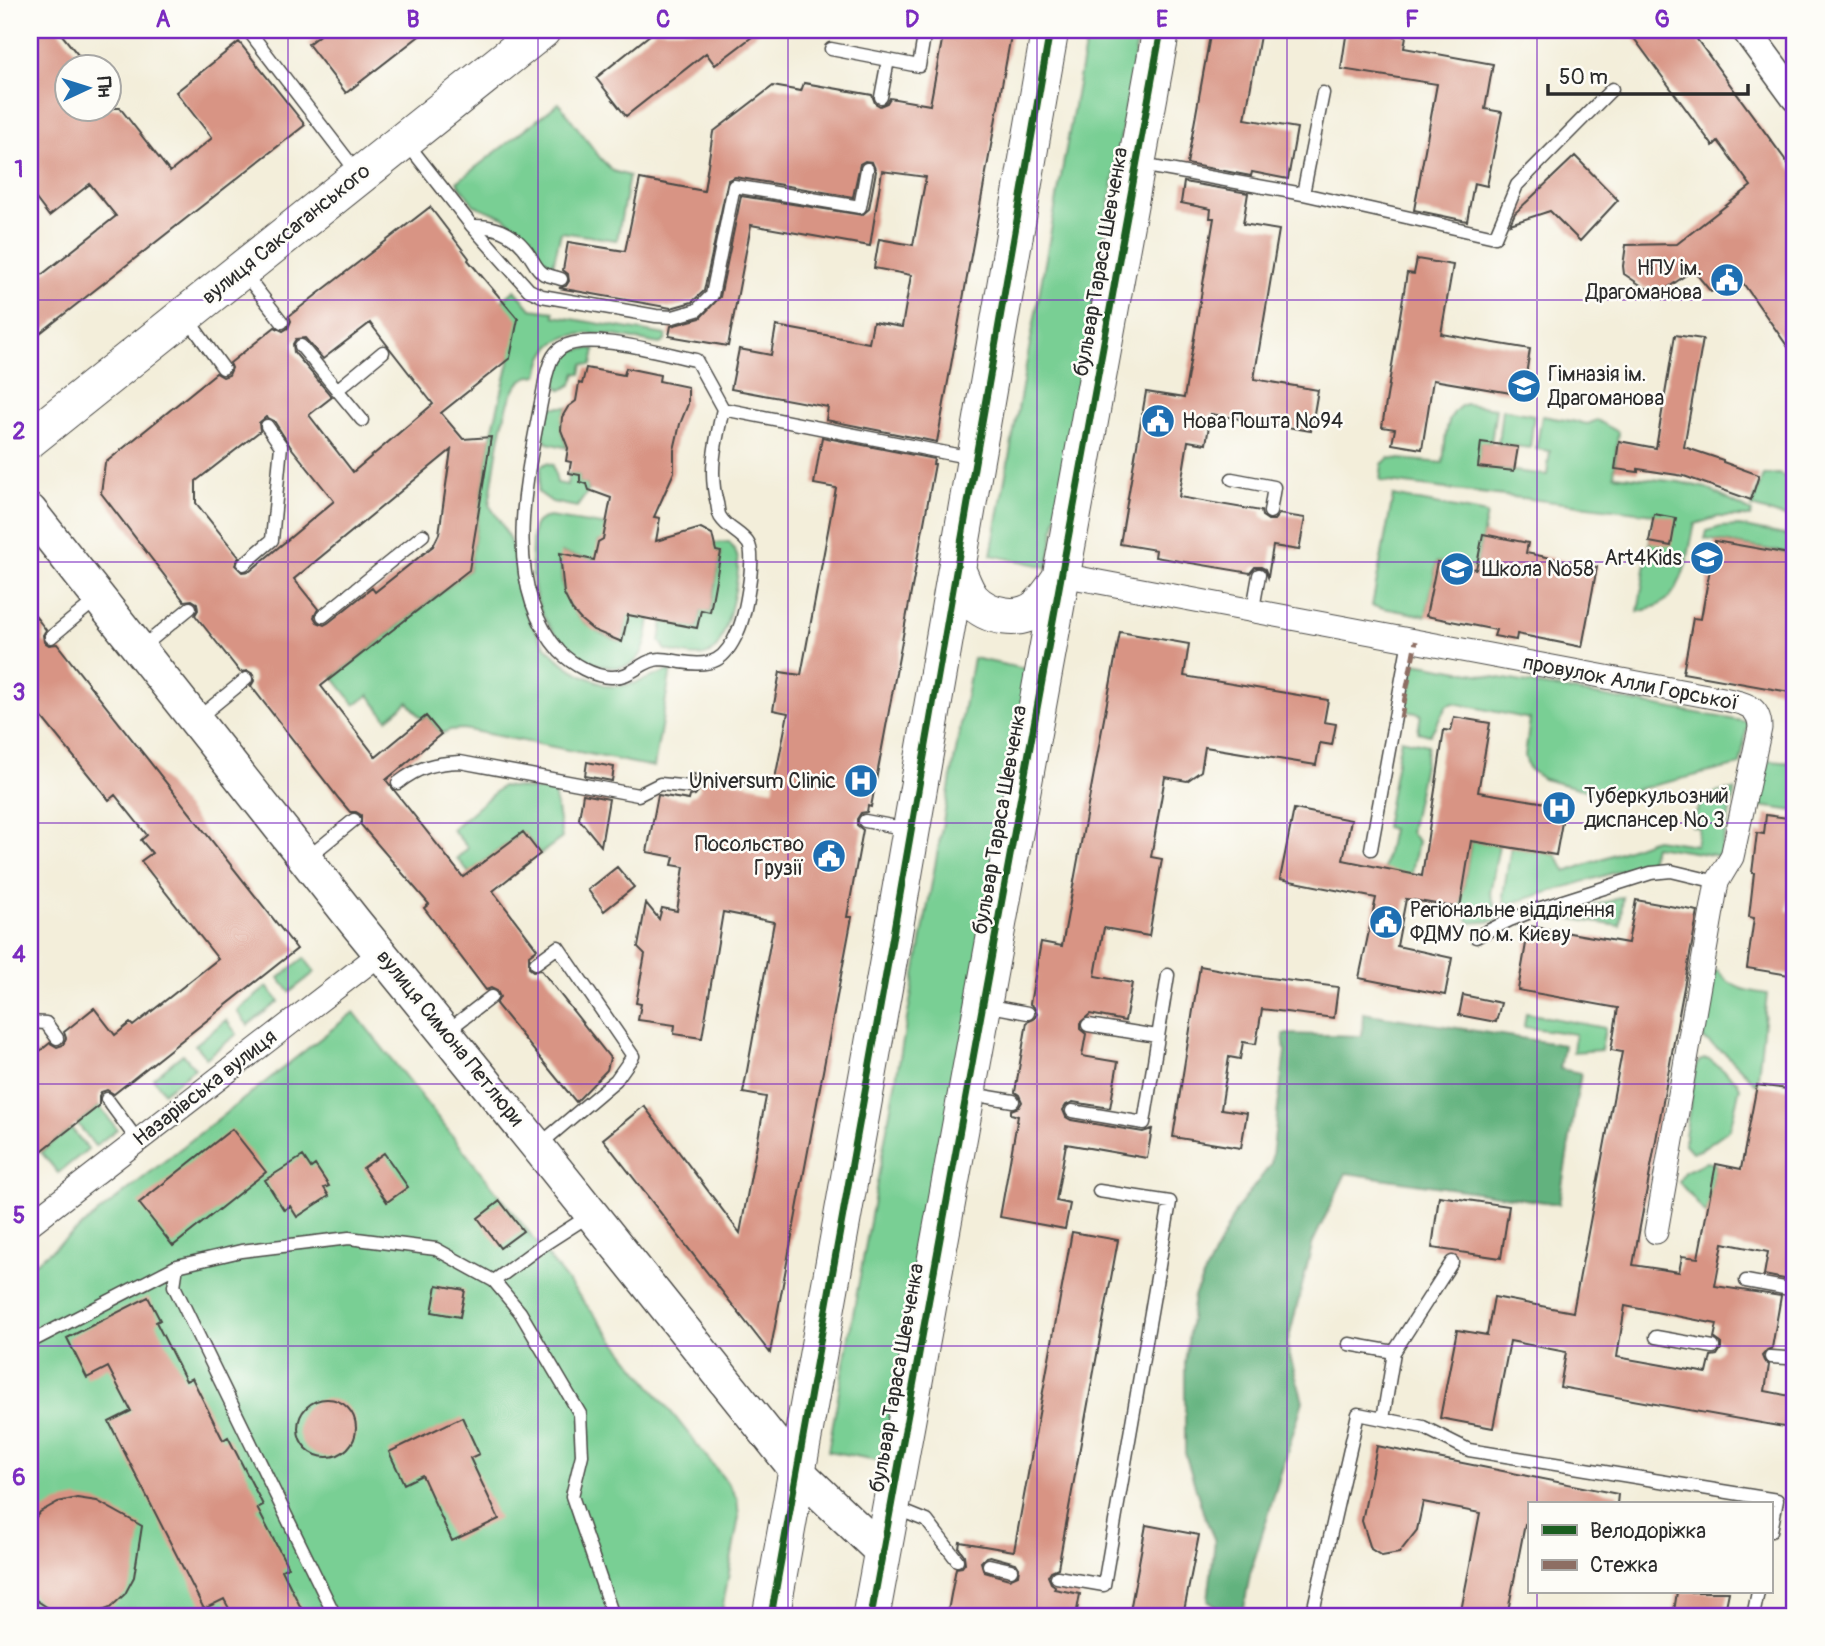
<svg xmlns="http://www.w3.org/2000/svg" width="1825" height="1646" font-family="Pangolin,sans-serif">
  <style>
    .green { fill: #79cf94; stroke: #527d60; stroke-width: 2 }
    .forest { fill: #62b27e; stroke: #466e54; stroke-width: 2 }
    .building { fill: #d89484; fill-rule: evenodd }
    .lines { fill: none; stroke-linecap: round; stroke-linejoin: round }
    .service-casing { stroke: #494845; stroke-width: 15 }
    .minor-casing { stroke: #494845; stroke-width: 25 }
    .tertiary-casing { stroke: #494845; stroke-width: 31 }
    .secondary-casing { stroke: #494845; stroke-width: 36 }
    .primary-casing { stroke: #494845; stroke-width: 39 }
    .service { stroke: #fff; stroke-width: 12 }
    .minor { stroke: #fff; stroke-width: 23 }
    .tertiary { stroke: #fff; stroke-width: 28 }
    .secondary { stroke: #fff; stroke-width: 33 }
    .primary { stroke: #fff; stroke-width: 37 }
    .quiet { stroke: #8d6e63; stroke-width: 5; stroke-dasharray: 10 5; stroke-linecap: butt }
    .cycleway-casing { stroke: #fdfcf7; stroke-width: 11 }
    .cycleway { stroke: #1b5e20; stroke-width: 7 }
    .grid { fill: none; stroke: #7b2cbf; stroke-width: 2; stroke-opacity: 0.55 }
    .labels { text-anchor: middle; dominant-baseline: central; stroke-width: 5; stroke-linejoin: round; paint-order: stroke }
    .street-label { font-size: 21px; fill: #2b2b2b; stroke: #fdfcf7 }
    .poi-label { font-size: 21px; fill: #2b2b2b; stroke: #fdfcf7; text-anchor: start }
    .neatline { fill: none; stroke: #7b2cbf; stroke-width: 2.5 }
    .grid-label { font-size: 23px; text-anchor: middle; font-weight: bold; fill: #7b2cbf }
  </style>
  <rect width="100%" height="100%" fill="#fdfcf7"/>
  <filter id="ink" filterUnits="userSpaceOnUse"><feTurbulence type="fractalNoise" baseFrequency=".0143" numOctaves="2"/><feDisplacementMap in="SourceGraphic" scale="14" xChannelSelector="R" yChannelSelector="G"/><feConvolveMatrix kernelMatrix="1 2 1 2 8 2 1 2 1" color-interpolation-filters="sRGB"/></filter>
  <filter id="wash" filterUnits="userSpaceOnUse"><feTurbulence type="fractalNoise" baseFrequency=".00686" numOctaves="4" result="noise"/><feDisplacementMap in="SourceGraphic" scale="28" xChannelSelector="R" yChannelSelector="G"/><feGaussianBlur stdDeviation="1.57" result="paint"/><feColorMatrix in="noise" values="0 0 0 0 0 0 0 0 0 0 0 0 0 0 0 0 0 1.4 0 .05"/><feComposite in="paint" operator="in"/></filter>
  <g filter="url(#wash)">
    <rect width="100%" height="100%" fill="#f3eeda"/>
    <path class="green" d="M1088,30H1139L1048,567L991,555Z
      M559,103L601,159L613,171L629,176L617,240L561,232L553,265L542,259L535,246L522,231L504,217L474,205L457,182Z
      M515,290L531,309L554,312V316L666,335L665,341L660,344C629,339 565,319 545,354C541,360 540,369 538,375C530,376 524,377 519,383C501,403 494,476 489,505C501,522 510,536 515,557C517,569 516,582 520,594C532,635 554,665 594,680C598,682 604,686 609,686C629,689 652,676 671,670L654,767L463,729L450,730L441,734L426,716L422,719L408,702L387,719L369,695L355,705L333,677L469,570L491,437L510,358L502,301Z
      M595,349L592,365L583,364L581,374L576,373L572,384L562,390C550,384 552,369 561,359C568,350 584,348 595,349Z
      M1465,404L1496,408L1491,443H1481L1479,467L1547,475L1550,451L1536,449L1542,416L1588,424L1597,420L1618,432L1614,475L1679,482L1706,488L1752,512L1750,517H1718L1695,524C1688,551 1686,590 1659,605C1653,608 1645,610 1638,612L1654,514L1380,481L1382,464L1389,458L1443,463C1446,442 1443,413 1465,404Z
      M551,407H568C559,422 560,433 568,448L547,443L543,435L547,410Z
      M1502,409L1534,415L1530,448L1498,444Z
      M547,463L553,465L557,483L567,485L569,473L580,475V482L587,484L589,490L577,507L552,502L538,492L541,466Z
      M1779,474L1795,482V520L1752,507L1763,475Z
      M1393,496L1487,514L1476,569L1437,562L1426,616L1372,606Z
      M549,517L609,526L606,539L598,542L602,562L562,553C556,601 578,628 622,642L628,613L650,618C648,628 648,641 643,650C630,680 592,665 573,651C562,644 551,630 545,619C532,597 531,569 532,545C533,529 532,520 549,517Z
      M1739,526L1795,537V554L1705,539L1707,531L1721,527Z
      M729,542C734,548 738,554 738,562C739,578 726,641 713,651C701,661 680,653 666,650L660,641L663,621L697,628L701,610L710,612L721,553L712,550L714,543Z
      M973,658L1030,670L887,1462L828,1451Z
      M1415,663L1748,722L1740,765L1609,796L1543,779L1529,769L1525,756L1530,719L1454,703L1447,705L1430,735L1418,732L1421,714L1406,711Z
      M1401,739L1428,745L1410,832L1418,841L1408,893L1380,887L1392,829L1385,827Z
      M1769,761L1795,763V811L1759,806Z
      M502,786L554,792L562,838L540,854L523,832L469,873L457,858L468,848L452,829Z
      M1735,790L1720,856L1654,846L1650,862L1505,905L1503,896L1511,847L1556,855L1566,872L1655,839L1696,845L1699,828L1692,826C1700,796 1706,793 1735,790Z
      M1471,841L1499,845L1490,893L1496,908V921L1470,923L1460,908Z
      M1623,897L1620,926L1565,918L1566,914Z
      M304,958L315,972L290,992L279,978Z
      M1718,971C1732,989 1746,991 1767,994L1757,1085L1726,1054L1703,1039L1714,972Z
      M267,987L279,1001L248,1025L237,1011Z
      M354,1012L729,1485L737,1499L739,1517L721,1616H30V1267Z
      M1526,1013L1605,1028L1601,1050L1573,1052L1575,1034L1524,1027Z
      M226,1020L237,1034L206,1058L195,1045Z
      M183,1054L195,1068L164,1092L153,1078Z
      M1705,1059L1710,1060L1737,1081L1740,1087L1730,1129L1700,1150L1692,1152L1685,1144V1136L1696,1066L1699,1061Z
      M99,1106L117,1129L95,1146L77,1123Z
      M71,1128L88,1149L58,1173L41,1152Z
      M1706,1162L1716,1164L1707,1215L1679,1182L1684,1172Z"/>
    <path class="forest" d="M1363,1013L1564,1045L1560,1069L1581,1073L1559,1204L1346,1173L1313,1242L1287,1346L1303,1401L1250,1574L1244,1608L1231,1616H1224L1208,1600L1215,1541L1203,1512L1185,1453V1362L1194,1296L1236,1210L1271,1164L1285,1051L1283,1034L1362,1036Z"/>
    <g id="blocks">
      <path class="building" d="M30,30H58L87,66H66V108H120L170,172L212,138L176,92L239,42L305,125L30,341V284L116,216L90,184L49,216L30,191Z
        M326,30H427L346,93L308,44Z
        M656,30H761L715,65L706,53L626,116L596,78Z
        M944,30H1012L937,442L826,420L828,407L731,389L739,349L771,355L776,326L869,343L873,322L902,327L911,275L874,268L879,239L913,245L926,177L882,171L870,246L751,225L728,346L669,336L671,326L700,318L720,297L741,196L862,215L869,209L876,171L872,162L865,161L860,164L853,197L735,177L728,180L704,291L692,302L671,308L559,288L566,286L569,281L568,274L563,270L568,242L625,251L640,179L704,191L713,132L773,86L801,91L804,83L872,95L875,103L880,106L887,103L890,98L930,105Z
        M1211,30H1261L1245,119L1297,128L1288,179L1252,172L1251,176L1187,164Z
        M1347,30H1394V34L1406,36L1404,48L1493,64L1485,109L1502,112L1487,186L1474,183L1467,221L1414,210L1437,84L1341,69Z
        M1628,30H1690L1795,173V357L1738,276L1711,292L1693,270L1666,289L1645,288L1624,274L1623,266L1626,245L1677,244L1751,186L1718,141L1713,146Z
        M1575,156L1618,200L1580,241L1550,211L1510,224L1515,213Z
        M1184,182L1248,193L1243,224L1279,230L1254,379L1318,390L1311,431L1211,414L1206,444L1188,441L1179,497L1261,511L1262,516L1268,520H1274L1279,514L1305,518L1299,550L1273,546L1268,577L1265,569L1261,567H1255L1250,573L1155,557L1156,550L1120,544L1146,392L1184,398L1214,218H1210L1211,209L1181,203Z
        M430,207L469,258L468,260L518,319L510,358L441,413L463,439L491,437L469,570L321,686L376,757L426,716L441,734L386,780L463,877L523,832L540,854L493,891L537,949L529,955V968L533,971L541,970L610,1058L607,1070L576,1102L496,1004L500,997L497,991L491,988L486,990L424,908L429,904L361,825V815L356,812H350L339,799L251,686L254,681L253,674L248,671L240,672L195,615L198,610L197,603L192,600L184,601L101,493L105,463L216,373L223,377L229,375L232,368L230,363L275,327L283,331L288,328L291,321L289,316ZM370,323L433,404L353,472L309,415L332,397L294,352L293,344L296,339L305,338L323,359ZM266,417L274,421L290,446L334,501L250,571L242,572L235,565L239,557L196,503V481L260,431L259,423ZM451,450L439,534L433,546L375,592L372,588L328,623L324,625L317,622L314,617L318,609L294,579Z
        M1417,259L1453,265L1441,334L1530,349L1523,395L1433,380L1422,449L1392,444L1395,429L1382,427L1407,273L1414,274Z
        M1675,335L1703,339L1684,447L1723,460V462L1759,475L1751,500L1684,476L1638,469V472L1615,469L1619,441L1656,448Z
        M586,368L624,375L626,368L660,375L659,381L688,387V404L680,424L674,450V472L654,517L660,518L656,541L701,528L712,534L716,551L721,552L710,612L701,610L697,628L628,615L622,642L593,630L581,620L572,610L564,594L560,553L594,560L598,542L603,539L611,498L589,490L587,484L580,482V475L569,473L571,462L566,461L568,448L561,430L562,417L568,407L576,401L579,383L582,384Z
        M822,437L934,459L933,464H935L871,807L868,806L867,812L861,813L857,819V825L863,830L847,917H852L770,1353L603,1139L644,1106L740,1233L766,1097L743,1093L774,922L723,912L702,1038L674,1034L675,1025L638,1020L641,1004L636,1003L645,954L638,947L646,903L659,919L662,908L677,911L684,867L672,865L674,857L647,852L658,795L689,800L690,796L695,795L700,789L699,783L693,778V774L773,789L788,713L773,710L780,672L801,675L836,488L814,484Z
        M1481,442L1518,447L1514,471L1478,467Z
        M1654,514L1676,518L1671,546L1649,542Z
        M1483,534L1528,543L1526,553L1597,567L1582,647L1517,634L1516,640L1494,636L1496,630L1426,616L1437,562L1476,569Z
        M1715,541L1795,555V693L1683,673L1693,618L1701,619Z
        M30,609L46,630L43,635L44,642L49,645L57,644L297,949L114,1094L107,1090L101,1092L99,1096V1106L30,1160V1059L50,1043L57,1047L63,1045L66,1038L64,1032L94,1008L115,1035L130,1023L133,1026L218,959L141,861L152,853L141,840L147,835L115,795L109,800L35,709L40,706L30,693Z
        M1120,632L1189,644L1184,676L1328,700L1324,722L1336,724L1332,745L1320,743L1316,765L1205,747L1201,771L1187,781L1165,777L1151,857L1162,859L1149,936L1104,928L1099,953L1095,976L1132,983L1125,1021L1090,1014L1080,1023V1029L1086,1034L1082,1056L1118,1062L1110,1108L1073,1102L1066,1105L1063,1110L1066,1117L1071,1120L1143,1132L1152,1129L1147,1158L1066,1144L1056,1201L1070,1204L1065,1229L1000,1217L1018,1116L1011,1114V1110L1019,1107L1022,1102L1019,1095L1015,1092L1027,1022L1034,1019L1037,1014L1034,1007L1030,1004L1041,942L1062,946Z
        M1454,717L1490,723L1478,792L1565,806L1556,855L1471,841L1460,908L1406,899L1397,946L1452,958L1445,995L1359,978L1376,898L1280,879L1294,809L1351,820L1343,860L1422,876L1444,730L1451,731Z
        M587,762L614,767L612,781L585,776Z
        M583,794L609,799L601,846L579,819Z
        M1766,815L1795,819V848L1787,911L1795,912V976L1747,968L1754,918L1749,917L1754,873H1752L1757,833L1764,834Z
        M617,867L634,887L604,911L588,890Z
        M1636,900L1698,911L1633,1265L1679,1272L1682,1256L1698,1258L1716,1164L1741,1169L1757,1085L1795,1090V1281L1764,1275L1768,1252L1723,1243L1715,1286L1781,1296L1772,1348L1767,1350L1762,1356L1764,1361L1769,1365L1765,1391L1795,1397V1429L1560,1387L1566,1352L1510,1341L1493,1428L1440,1418L1457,1330L1487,1335L1494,1297L1573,1312L1622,1052L1611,1050L1618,1008L1518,990L1529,926L1628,943ZM1625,1306L1717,1324L1714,1338L1721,1343V1349L1717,1355L1711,1356L1707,1373L1617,1357Z
        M1200,966L1254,976L1338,987L1334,1018L1262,1009L1256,1044L1243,1042L1240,1059L1229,1057L1221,1109L1247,1113L1241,1148L1173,1137Z
        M1463,995L1501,1003L1496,1022L1459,1015Z
        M232,1129L266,1172L173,1246L139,1203Z
        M384,1153L408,1187L387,1202L363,1168Z
        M303,1156L311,1168L315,1165L329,1186L324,1188L329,1196L297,1217L290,1206L284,1210L265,1180Z
        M1439,1196L1509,1206L1501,1258L1432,1248Z
        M500,1201L523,1231L500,1248L478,1218Z
        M1072,1232L1118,1240L1058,1568L1051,1571L1048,1576L1051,1583L1055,1586L1054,1589L1080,1594L1076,1616H947L956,1568L962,1567L965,1563L964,1555L959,1548L960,1542L1014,1551ZM990,1556L1016,1563L1019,1568L1018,1575L1009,1579L984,1572L981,1562L986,1557Z
        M437,1285L465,1290L460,1317L432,1312Z
        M148,1297L160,1320L156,1322L186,1381L192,1378L223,1440L228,1437L263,1505L257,1508L288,1567L282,1570L305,1616H233L224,1599L204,1609L109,1422L131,1411L108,1367L87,1378L67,1338Z
        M298 1428a29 29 0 1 1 58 0a29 29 0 1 1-58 0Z
        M462,1417L479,1454L470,1458L499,1519L452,1541L422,1475L404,1484L389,1452Z
        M1377,1446L1618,1494L1617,1504H1529V1525L1525,1524L1507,1616H1460L1480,1513L1423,1502L1417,1530L1399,1553L1382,1556L1371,1549L1362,1521Z
        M77,1498L97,1501L142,1526L134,1577L125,1594L110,1608L92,1615L70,1616L53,1611L36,1600L30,1591V1524L40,1512L58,1502Z
        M1146,1525L1199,1535L1183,1616H1129Z
        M1677,1592H1729L1724,1616H1699L1674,1611Z"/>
    </g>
  </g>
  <g filter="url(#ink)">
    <use href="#blocks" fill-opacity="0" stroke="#494845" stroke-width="2"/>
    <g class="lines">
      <g class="service-casing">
        <path id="service" d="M248,30L357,172
          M831,49L919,66L925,30
          M881,97L888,60
          M406,142L472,226L529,290L542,296L656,316L673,317L697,310L712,295L734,186L860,207L867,169
          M1141,165L1303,194L1495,237L1517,185L1612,89
          M1303,194L1323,93
          M472,226C497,225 516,234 530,256C534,262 537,270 544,274C549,276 556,277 561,279
          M244,273L282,322
          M187,318L223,368
          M301,346L362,420
          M337,390L383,352
          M723,409C716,440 708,471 717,503C718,507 718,515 721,518C727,528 741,533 748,543C757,555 745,616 738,631C725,661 713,667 681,662C675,661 667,659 660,659C641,660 632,678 611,677C594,677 572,664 560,652C495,579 531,463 546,376C549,366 551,355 561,348C587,330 665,354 696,360L723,409L972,458
          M1232,479L1274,487L1270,512
          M244,564L272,540L281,446L267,426
          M1253,609L1259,575
          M323,616L423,535
          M51,637L97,599
          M141,648L190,608
          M197,719L246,679
          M398,783C418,767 435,763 460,762L638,795L660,784L691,787
          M865,821L908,829
          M1371,849L1409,640
          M306,859L354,820
          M1476,937L1510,920L1538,909L1651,873L1671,871L1717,882
          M536,963L558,947L633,1056L616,1080L538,1146
          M985,1005L1028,1013
          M30,1022L46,1023L57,1038
          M1088,1025L1157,1036
          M447,1031L491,997
          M971,1094L1013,1101
          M107,1099L138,1141
          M1072,1111L1144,1123L1168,975
          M494,1281L520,1312L580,1414L582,1455L572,1496L613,1616
          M1746,1281L1795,1290
          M1656,1337L1713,1347
          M30,1342L177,1266
          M1349,1344L1394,1352
          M1771,1357L1787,1358L1795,1356
          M1383,1419L1394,1352L1452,1262
          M895,1508L927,1521L957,1560
          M989,1565L1011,1570
          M1057,1577L1104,1585L1170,1202L1099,1191
          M335,1616L174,1286L177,1266L241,1251L349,1238L436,1249L494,1281L537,1249L590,1215
          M1312,1616L1358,1414L1423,1427L1469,1450L1777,1500L1771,1531
          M1753,1616L1758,1592"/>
      </g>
      <g class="minor-casing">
        <path id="minor" d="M1062,575L1718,698C1738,702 1760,703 1760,728L1732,857L1717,882L1656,1232
          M30,1224L381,953"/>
      </g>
      <g class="tertiary-casing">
        <path id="tertiary" d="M1746,30L1795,97"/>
      </g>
      <g class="secondary-casing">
        <path id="secondary" d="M30,511L355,922L537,1146L797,1471L883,1553"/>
      </g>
      <g class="primary-casing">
        <path id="primary" d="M30,439L542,30
          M957,570C961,579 965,592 972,600C988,617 1020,623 1038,607C1048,598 1055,586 1062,576
          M771,1616L893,935L1050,30
          M871,1616L1161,30"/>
      </g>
      <use href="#service" class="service"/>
      <use href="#minor" class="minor"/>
      <use href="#tertiary" class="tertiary"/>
      <use href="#secondary" class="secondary"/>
      <use href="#primary" class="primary"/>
      <path class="quiet" d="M1401,718L1416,641"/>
      <g class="cycleway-casing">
        <path id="cycleway" d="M771,1616L893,935L1050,30
          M871,1616L1161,30"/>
      </g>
      <use href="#cycleway" class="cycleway"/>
    </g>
  </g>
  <path class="grid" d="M288,30V1616M538,30V1616M788,30V1616M1037,30V1616M1287,30V1616M1537,30V1504M30,300H1795M30,562H1795M30,823H1795M30,1084H1795M30,1346H1795M1537,1592V1616"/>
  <defs>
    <g id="civic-disc" transform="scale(1.75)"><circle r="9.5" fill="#1f6fb2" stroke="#fdfcf7"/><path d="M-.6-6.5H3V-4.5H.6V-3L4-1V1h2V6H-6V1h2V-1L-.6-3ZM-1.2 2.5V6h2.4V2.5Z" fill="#fff"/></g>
    <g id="school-disc" transform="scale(1.75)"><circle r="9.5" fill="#1f6fb2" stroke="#fdfcf7"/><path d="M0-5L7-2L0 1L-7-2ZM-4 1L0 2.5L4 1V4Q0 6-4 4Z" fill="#fff"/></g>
    <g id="hospital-disc" transform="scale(1.75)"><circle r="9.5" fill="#1f6fb2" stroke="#fdfcf7"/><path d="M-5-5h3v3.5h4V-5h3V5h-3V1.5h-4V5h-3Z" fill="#fff"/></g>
  </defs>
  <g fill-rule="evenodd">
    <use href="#civic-disc" x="1727" y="280"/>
    <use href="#school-disc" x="1524" y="386"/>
    <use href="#civic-disc" x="1158" y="421"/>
    <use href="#school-disc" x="1707" y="558"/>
    <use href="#school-disc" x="1457" y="569"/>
    <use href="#hospital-disc" x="861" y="781"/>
    <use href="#hospital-disc" x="1559" y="808"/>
    <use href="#civic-disc" x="829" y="856"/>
    <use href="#civic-disc" x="1386" y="922"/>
  </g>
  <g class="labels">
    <g class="street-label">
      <text transform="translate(286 234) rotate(-39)">вулиця Саксаганського</text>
      <text transform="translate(1101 262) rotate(-80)">бульвар Тараса Шевченка</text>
      <text transform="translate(1631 683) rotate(11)">провулок Алли Горської</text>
      <text transform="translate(1000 820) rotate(-80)">бульвар Тараса Шевченка</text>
      <text transform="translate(450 1038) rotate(51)">вулиця Симона Петлюри</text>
      <text transform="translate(205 1088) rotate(-38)">Назарівська вулиця</text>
      <text transform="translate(897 1378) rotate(-80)">бульвар Тараса Шевченка</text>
    </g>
    <g class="poi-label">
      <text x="1702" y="268" text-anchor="end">НПУ ім.<tspan x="1702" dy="24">Драгоманова</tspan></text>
      <text x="1548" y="374">Гімназія ім.<tspan x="1548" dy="24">Драгоманова</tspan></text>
      <text x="1182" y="421">Нова Пошта №94</text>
      <text x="1682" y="558" text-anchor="end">Art4Kids</text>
      <text x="1482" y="569">Школа №58</text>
      <text x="836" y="781" text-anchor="end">Universum Clinic</text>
      <text x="1584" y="796">Туберкульозний<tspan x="1584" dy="24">диспансер № 3</tspan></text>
      <text x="804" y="844" text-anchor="end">Посольство<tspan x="804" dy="24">Грузії</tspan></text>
      <text x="1410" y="910">Регіональне відділення<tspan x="1410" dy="24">ФДМУ по м. Києву</tspan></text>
    </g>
  </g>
  <rect width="1825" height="1646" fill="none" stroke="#fdfcf7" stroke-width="77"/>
  <rect x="1528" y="1502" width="245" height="91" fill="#fdfcf7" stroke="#a9a8a5" stroke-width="2"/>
  <rect x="1542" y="1525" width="35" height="10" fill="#1b5e20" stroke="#a9a8a5" stroke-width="2"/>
  <text x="1590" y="1538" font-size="21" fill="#2b2b2b">Велодоріжка</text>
  <rect x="1542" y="1560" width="35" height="10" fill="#8d6e63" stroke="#a9a8a5" stroke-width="2"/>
  <text x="1590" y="1572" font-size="21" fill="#2b2b2b">Стежка</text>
  <g transform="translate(88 88) rotate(86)"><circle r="33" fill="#fdfcf7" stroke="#a9a8a5" stroke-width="2"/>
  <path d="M0-5L12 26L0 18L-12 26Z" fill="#1f6fb2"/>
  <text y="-10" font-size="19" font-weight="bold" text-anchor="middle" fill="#2b2b2b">Пн</text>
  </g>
  <path d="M1548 84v10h200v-10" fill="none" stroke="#2b2b2b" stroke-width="3.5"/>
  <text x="1559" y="84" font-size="21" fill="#2b2b2b" stroke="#fdfcf7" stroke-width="5" paint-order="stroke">50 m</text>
  <rect x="38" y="38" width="1748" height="1570" class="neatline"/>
  <g class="grid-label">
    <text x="163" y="27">A</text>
    <text x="413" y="27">B</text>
    <text x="663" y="27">C</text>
    <text x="912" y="27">D</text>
    <text x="1162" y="27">E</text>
    <text x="1412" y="27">F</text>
    <text x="1662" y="27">G</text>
    <text x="19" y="177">1</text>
    <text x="19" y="439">2</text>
    <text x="19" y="700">3</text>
    <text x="19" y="962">4</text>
    <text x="19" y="1223">5</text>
    <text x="19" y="1485">6</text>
  </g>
</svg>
